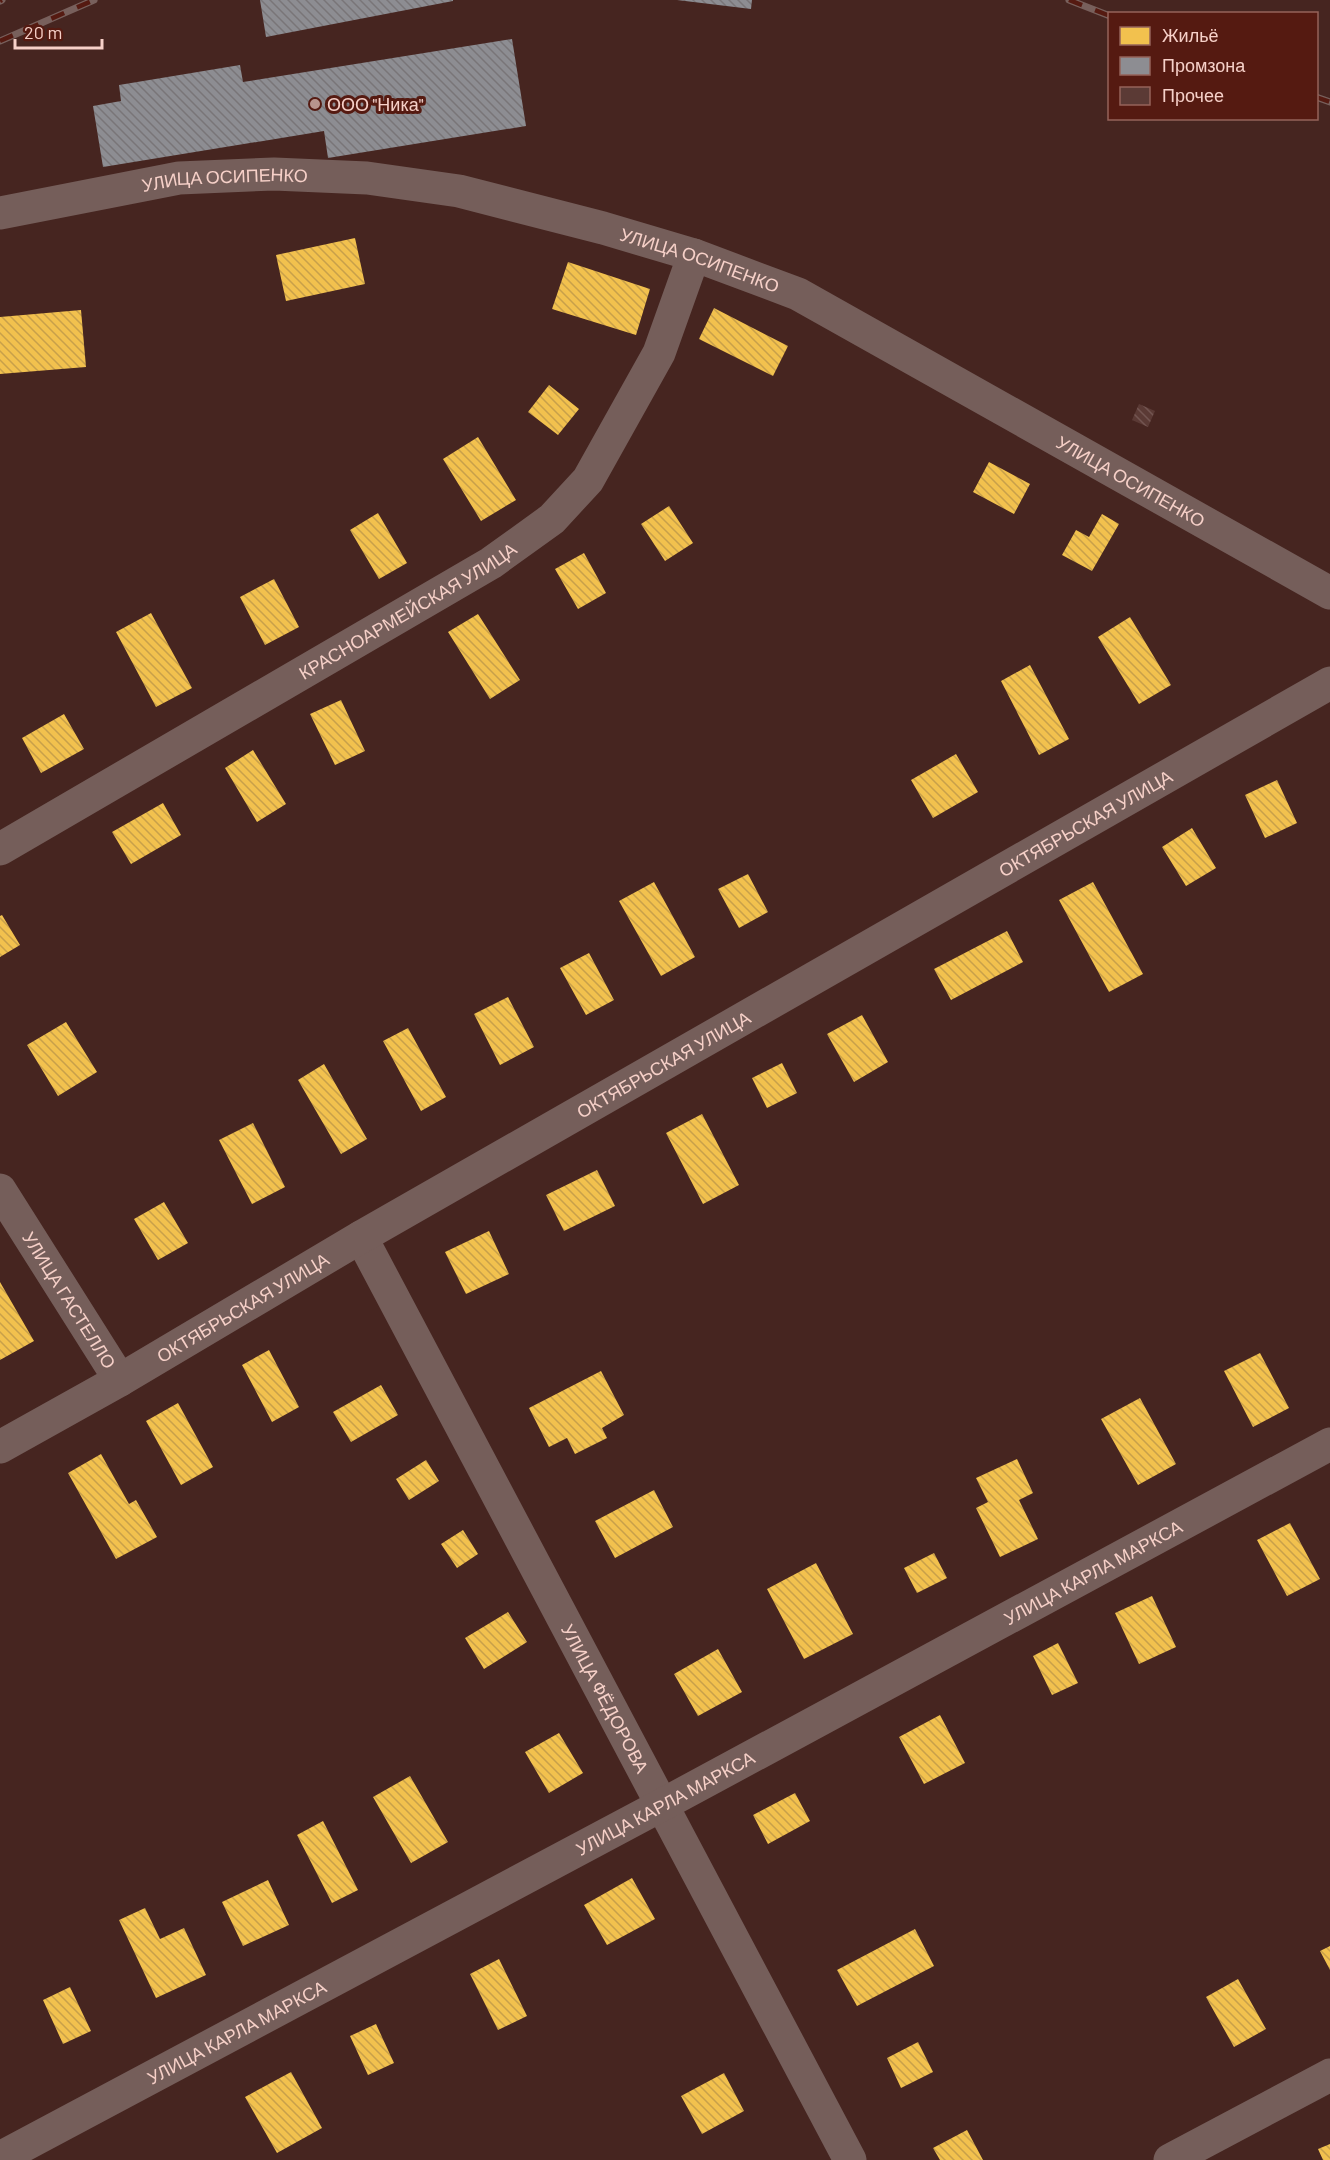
<svg xmlns="http://www.w3.org/2000/svg" width="1330" height="2160" font-family="Barlow,sans-serif">
  <style>
    .homes { fill: url(#homes-back-hatch) }
    .industry { fill: url(#industry-back-hatch) }
    .building { fill: url(#building-back-hatch) }
    .lines { fill: none; stroke-linecap: round; stroke-linejoin: round }
    .minor { stroke: #755e5a; stroke-width: 33 }
    .rail-casing { stroke: #78605c; stroke-width: 7 }
    .rail { stroke: #551a11; stroke-width: 4.5; stroke-dasharray: 14; stroke-linecap: butt }
    .poi-dot { fill: #b8948d; stroke: #551a11; stroke-width: 2 }
    .labels { text-anchor: middle; dominant-baseline: central; stroke-width: 6; stroke-linejoin: round; paint-order: stroke }
    .poi-label { font-size: 18px; fill: #f6d0c8; stroke: #551a11; text-anchor: start }
    .street-label { font-size: 18px; fill: #f6d0c8; stroke: #551a11 }
  </style>
  <defs>
    <pattern id="homes-back-hatch" width="6" height="6" patternUnits="userSpaceOnUse" patternTransform="scale(1.5)"><rect width="6" height="6" fill="#f2c14e"/><path d="M-1 5l2 2M0 0l6 6M5-1l2 2" fill="none" stroke="#c8a04a"/></pattern>
    <pattern id="industry-back-hatch" width="6" height="6" patternUnits="userSpaceOnUse" patternTransform="scale(1.5)"><rect width="6" height="6" fill="#8d8d92"/><path d="M-1 5l2 2M0 0l6 6M5-1l2 2" fill="none" stroke="#797578"/></pattern>
    <pattern id="building-back-hatch" width="6" height="6" patternUnits="userSpaceOnUse" patternTransform="scale(1.5)"><rect width="6" height="6" fill="#5b3a35"/><path d="M-1 5l2 2M0 0l6 6M5-1l2 2" fill="none" stroke="#735551"/></pattern>
  </defs>
  <rect width="100%" height="100%" fill="#462520"/>
  <path class="homes" d="M355,238L365,284L286,301L276,255Z
    M568,262L650,289L636,335L552,309Z
    M714,308L788,346L773,376L699,339Z
    M81,310L86,367L0,374V317Z
    M549,385L579,409L558,435L528,412Z
    M478,437L516,500L481,521L443,459Z
    M989,462L1030,484L1014,514L973,492Z
    M669,506L693,543L665,561L641,524Z
    M378,513L407,563L379,579L350,530Z
    M1102,514L1119,524L1092,571L1062,555L1076,530L1089,537Z
    M584,553L606,593L578,609L555,569Z
    M274,579L299,627L265,645L240,597Z
    M151,613L192,688L156,707L116,632Z
    M478,614L520,680L490,699L448,632Z
    M1130,617L1171,685L1139,704L1098,637Z
    M1030,665L1069,739L1039,755L1001,681Z
    M341,700L365,751L335,765L310,714Z
    M64,714L84,749L41,773L22,738Z
    M253,750L286,804L257,822L225,768Z
    M956,754L978,792L933,818L911,780Z
    M1277,780L1297,823L1265,838L1245,795Z
    M163,803L181,835L131,864L112,832Z
    M1192,828L1216,868L1186,886L1162,847Z
    M748,874L768,912L739,928L718,889Z
    M654,882L695,957L661,976L619,901Z
    M1093,882L1143,974L1109,992L1059,900Z
    M2,915L20,945L0,957V916Z
    M1007,931L1023,962L951,1000L934,969Z
    M589,953L614,1000L586,1015L560,968Z
    M508,997L534,1047L500,1065L474,1014Z
    M862,1015L888,1062L854,1082L827,1034Z
    M66,1022L97,1072L58,1096L27,1045Z
    M408,1028L446,1097L421,1111L383,1041Z
    M782,1063L797,1093L767,1108L752,1078Z
    M324,1064L367,1139L341,1154L298,1080Z
    M702,1114L739,1185L703,1204L666,1133Z
    M253,1123L285,1187L252,1204L219,1140Z
    M597,1170L615,1206L564,1231L546,1195Z
    M164,1202L188,1243L158,1260L134,1219Z
    M489,1231L509,1274L466,1294L445,1252Z
    M0,1282L34,1341L0,1360Z
    M269,1350L299,1407L272,1422L242,1365Z
    M1260,1353L1289,1408L1253,1427L1224,1371Z
    M601,1371L624,1415L602,1428L607,1438L575,1454L567,1438L549,1447L529,1408Z
    M381,1385L398,1415L351,1442L333,1412Z
    M1140,1398L1176,1464L1138,1485L1101,1419Z
    M178,1403L213,1467L181,1485L146,1421Z
    M101,1454L129,1504L136,1500L157,1537L116,1559L68,1473Z
    M1017,1459L1033,1493L1019,1500L1038,1539L1000,1557L976,1508L988,1502L976,1478Z
    M426,1460L439,1481L409,1500L396,1479Z
    M654,1490L673,1527L615,1558L595,1521Z
    M1290,1523L1320,1579L1287,1596L1257,1540Z
    M463,1530L478,1554L457,1568L441,1544Z
    M934,1553L947,1578L917,1593L904,1568Z
    M816,1563L853,1634L804,1659L767,1589Z
    M1152,1596L1176,1647L1139,1664L1115,1613Z
    M508,1612L527,1642L484,1669L465,1638Z
    M1058,1643L1078,1683L1052,1695L1033,1656Z
    M718,1649L742,1692L698,1716L674,1674Z
    M940,1715L965,1763L924,1784L899,1737Z
    M559,1733L583,1773L549,1793L525,1752Z
    M410,1776L448,1842L411,1863L373,1797Z
    M795,1793L810,1821L768,1844L753,1815Z
    M323,1821L358,1890L332,1903L297,1835Z
    M632,1878L655,1919L607,1945L584,1905Z
    M268,1880L289,1925L243,1946L222,1902Z
    M145,1908L160,1939L184,1928L206,1975L156,1998L119,1920Z
    M915,1929L934,1966L857,2006L837,1970Z
    M1330,1946V1970L1320,1951Z
    M499,1959L527,2016L498,2030L470,1974Z
    M1238,1979L1266,2029L1234,2047L1206,1997Z
    M70,1987L91,2031L63,2044L43,2000Z
    M376,2024L394,2063L368,2075L350,2036Z
    M918,2042L933,2072L901,2088L887,2058Z
    M291,2072L322,2128L277,2153L245,2097Z
    M724,2073L744,2111L702,2134L681,2096Z
    M967,2130L983,2160H940L933,2148Z
    M1330,2144V2160H1323L1318,2149Z"/>
  <path class="industry" d="M260,0H453V1L266,37Z
    M677,0H752L751,9Z
    M512,39L526,126L328,158L324,131L103,167L93,106L121,101L119,85L240,65L243,82Z"/>
  <path class="building" d="M1139,404L1155,411L1148,427L1132,420Z"/>
  <g class="lines">
    <g class="minor">
      <path id="s1" d="M0,213L179,178L274,174L367,178L459,191L603,228L694,255L798,294L1330,593"/>
      <path id="s2" d="M0,849L491,563L552,519L588,480L659,353L694,255"/>
      <path id="s3" d="M0,1190L120,1380"/>
      <path id="s4" d="M361,1237L850,2160"/>
      <path id="s5" d="M0,1447L120,1380L361,1237L1330,683"/>
      <path id="s6" d="M0,2158L660,1806L1330,1444"/>
      <path d="M1170,2160L1330,2075"/>
    </g>
    <g class="rail-casing">
      <path id="rail" d="M1069,0L1110,16
        M0,1L2,0
        M0,41L94,0
        M1316,97L1330,102"/>
    </g>
    <use href="#rail" class="rail"/>
  </g>
  <circle class="poi-dot" cx="315" cy="104" r="6"/>
  <g class="labels">
    <g class="poi-label">
      <text x="327" y="104">ООО "Ника"</text>
    </g>
    <g class="street-label">
      <text stroke="none"><textPath href="#s1" startOffset="228">УЛИЦА ОСИПЕНКО</textPath></text>
      <text stroke="none"><textPath href="#s1" startOffset="714">УЛИЦА ОСИПЕНКО</textPath></text>
      <text stroke="none"><textPath href="#s1" startOffset="1200">УЛИЦА ОСИПЕНКО</textPath></text>
      <text stroke="none"><textPath href="#s2" startOffset="472">КРАСНОАРМЕЙСКАЯ УЛИЦА</textPath></text>
      <text stroke="none"><textPath href="#s5" startOffset="1252">ОКТЯБРЬСКАЯ УЛИЦА</textPath></text>
      <text stroke="none"><textPath href="#s5" startOffset="766">ОКТЯБРЬСКАЯ УЛИЦА</textPath></text>
      <text stroke="none"><textPath href="#s3" startOffset="130">УЛИЦА ГАСТЕЛЛО</textPath></text>
      <text stroke="none"><textPath href="#s5" startOffset="280">ОКТЯБРЬСКАЯ УЛИЦА</textPath></text>
      <text stroke="none"><textPath href="#s6" startOffset="1240">УЛИЦА КАРЛА МАРКСА</textPath></text>
      <text stroke="none"><textPath href="#s4" startOffset="522">УЛИЦА ФЁДОРОВА</textPath></text>
      <text stroke="none"><textPath href="#s6" startOffset="754">УЛИЦА КАРЛА МАРКСА</textPath></text>
      <text stroke="none"><textPath href="#s6" startOffset="268">УЛИЦА КАРЛА МАРКСА</textPath></text>
    </g>
  </g>
  <rect x="1108" y="12" width="210" height="108" fill="#551a11" stroke="#95635a" stroke-width="1.5"/>
  <rect x="1120" y="27" width="30" height="18" fill="#f2c14e" stroke="#95635a" stroke-width="1.5"/>
  <text x="1162" y="42" font-size="18" fill="#f6d0c8">Жильё</text>
  <rect x="1120" y="57" width="30" height="18" fill="#8d8d92" stroke="#95635a" stroke-width="1.5"/>
  <text x="1162" y="72" font-size="18" fill="#f6d0c8">Промзона</text>
  <rect x="1120" y="87" width="30" height="18" fill="#5b3a35" stroke="#95635a" stroke-width="1.5"/>
  <text x="1162" y="102" font-size="18" fill="#f6d0c8">Прочее</text>
  <path d="M15 39v9h87v-9" fill="none" stroke="#f6d0c8" stroke-width="3"/>
  <text x="24" y="39" font-size="18" fill="#f6d0c8" stroke="#551a11" stroke-width="4.5" paint-order="stroke">20 m</text>
</svg>
